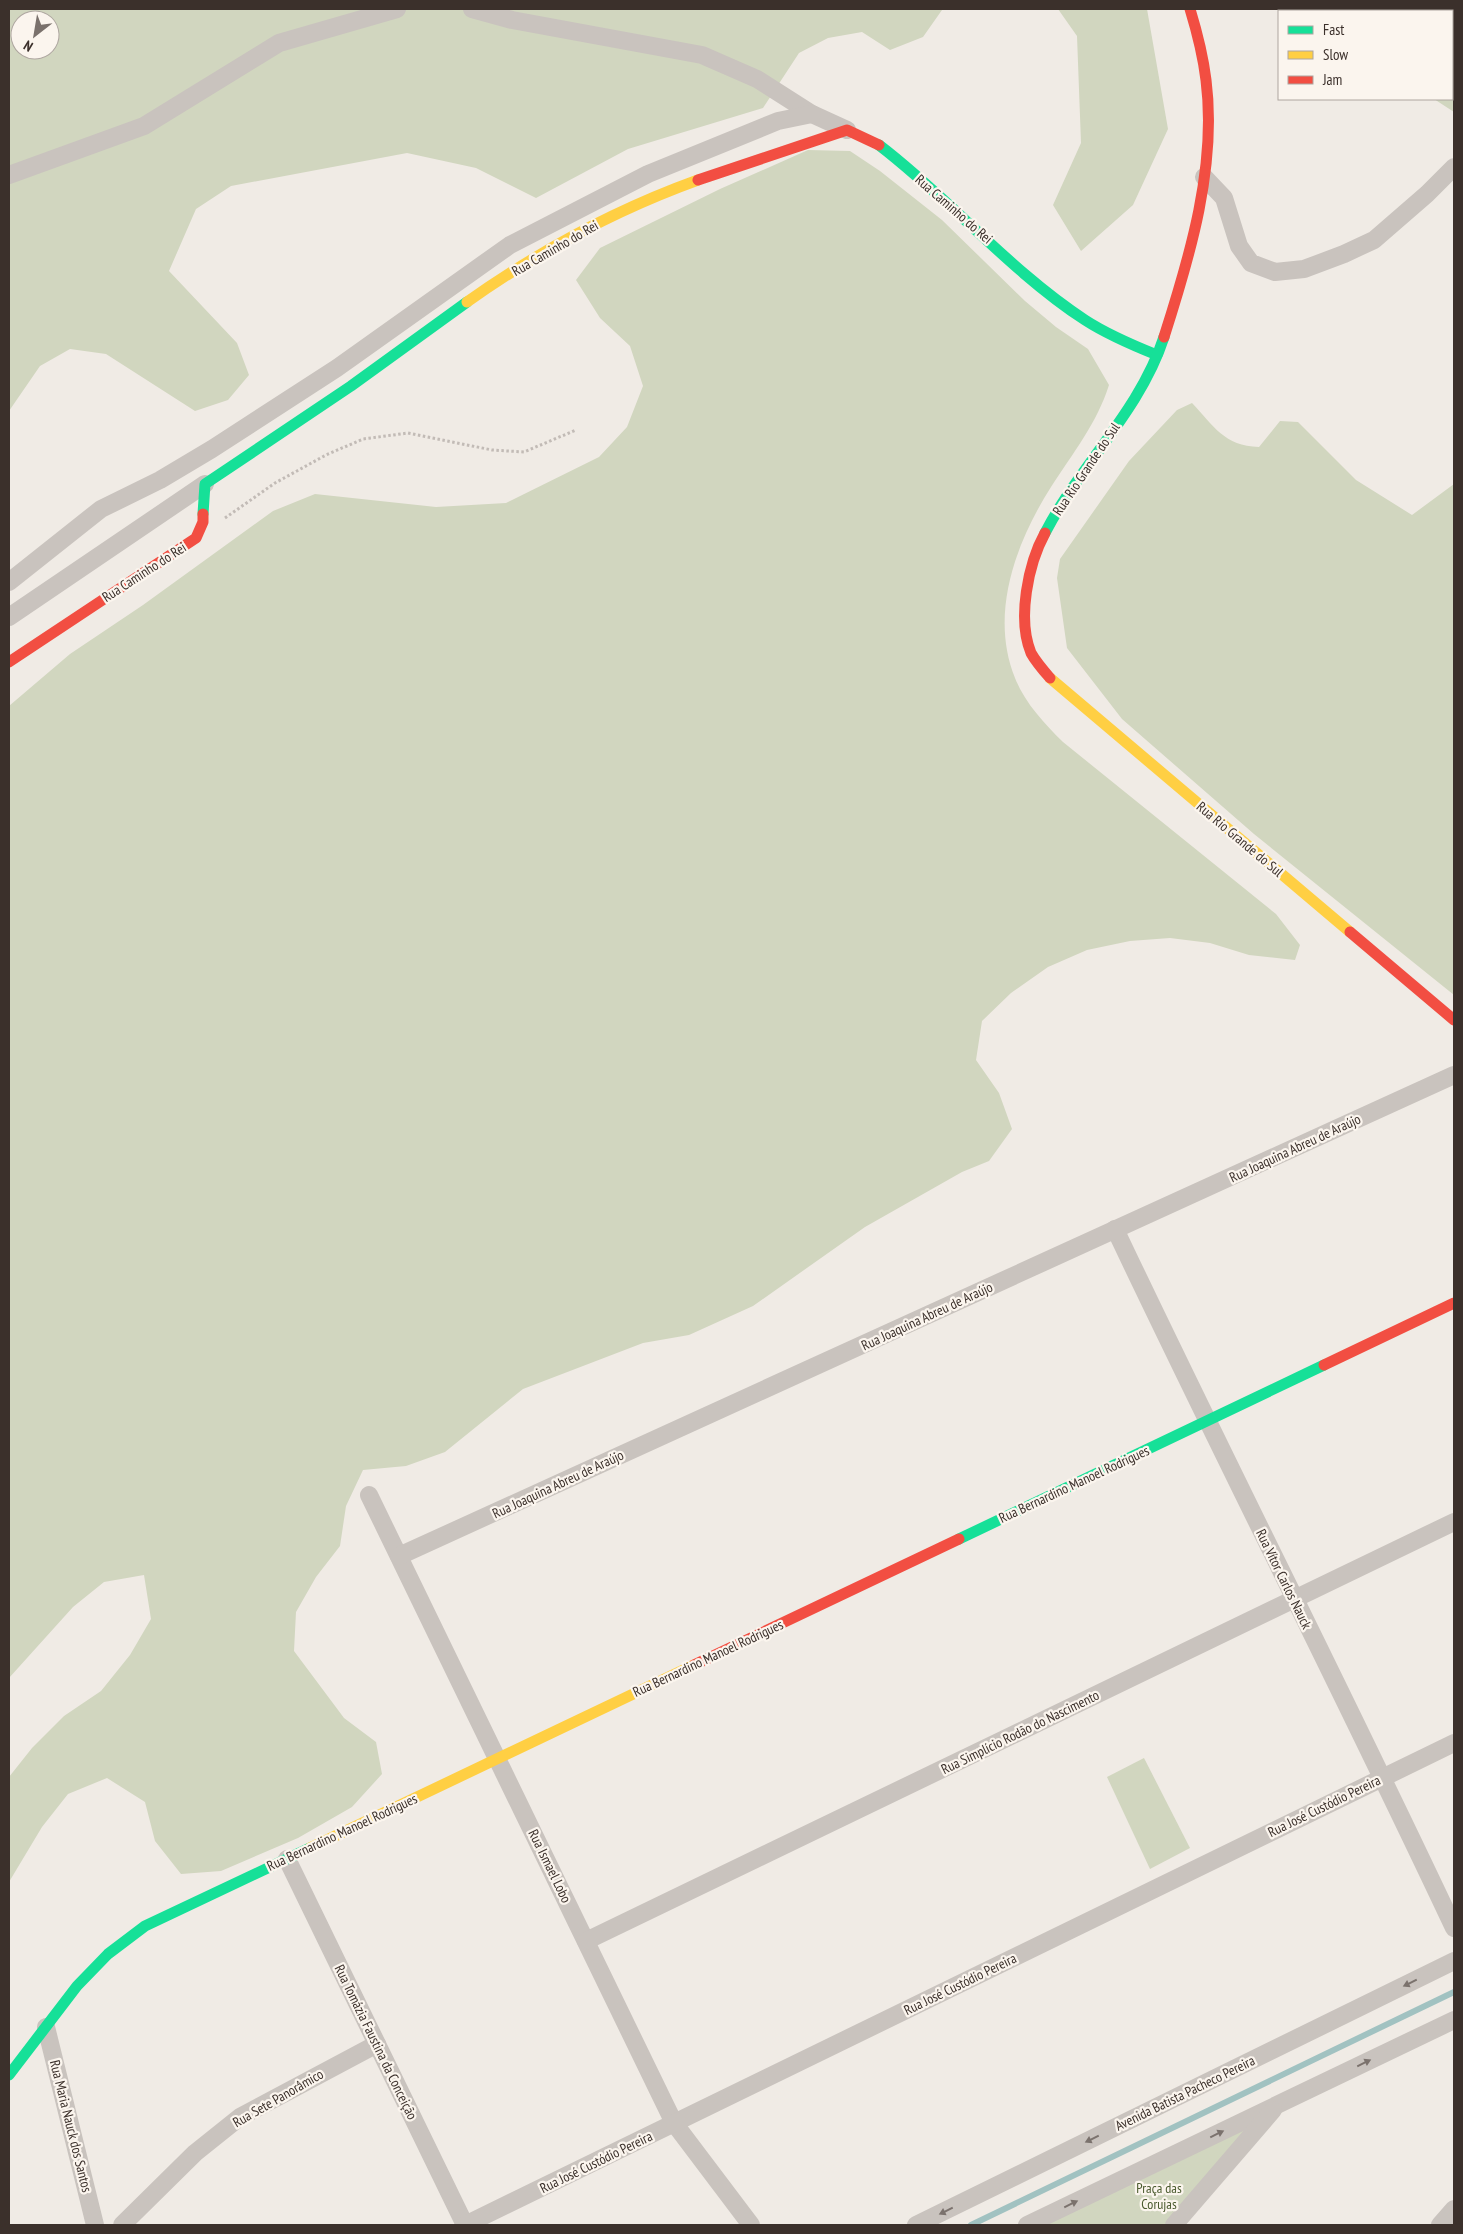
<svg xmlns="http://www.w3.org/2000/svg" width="1463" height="2234" font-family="'PT Sans Narrow',sans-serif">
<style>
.green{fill:#d1d6bf;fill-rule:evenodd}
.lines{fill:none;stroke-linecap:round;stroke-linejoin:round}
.stream{stroke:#a1c2c1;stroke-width:6}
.path{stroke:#c2bbb6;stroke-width:3;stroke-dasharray:2.5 2.5;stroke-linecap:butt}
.street{stroke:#c9c3be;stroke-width:18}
.fast{stroke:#16e098;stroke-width:11}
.slow{stroke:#ffcf43;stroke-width:11}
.jam{stroke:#f24e42;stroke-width:11}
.oneway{fill:#7b726d}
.labels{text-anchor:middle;stroke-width:4.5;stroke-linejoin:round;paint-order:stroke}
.street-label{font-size:14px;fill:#3b302b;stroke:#fbf5ee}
.park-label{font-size:14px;fill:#4a5a2e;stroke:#fbf5ee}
</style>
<rect width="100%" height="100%" fill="#f0ebe5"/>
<g class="green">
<path d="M9,9h933v1l-19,27 -33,13 -28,-18 -34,6 -29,15 -36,55 -135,41 -92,49 -60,-30 -69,-15 -176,33 -35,23 -27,62 68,72 12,32 -21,25 -33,11 -89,-57 -36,-5 -30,17 -31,45zM20,20h30v30h-30z"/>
<polygon points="1058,9 1147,9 1168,129 1133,205 1081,251 1053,205 1081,143 1077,36"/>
<polygon points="1329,9 1454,9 1454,112 1434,99 1452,99 1452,11 1332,11"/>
<path d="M808,150l42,1 30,20 62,49 83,81 31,26 32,22 21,36c-12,38 -36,68 -58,102 -35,55 -62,127 -36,191 10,25 29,45 48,64l213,172 24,31 -5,15 -46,-5 -39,-12 -40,-5 -40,3 -43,9 -39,17 -37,26 -29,28 -6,39 23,33 13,36 -23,32 -27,11 -97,55 -112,79 -64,29 -46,8 -120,46 -78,63 -39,14 -43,4 -17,36 -6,40 -24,31 -20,35 -2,39 50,67 32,24 6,32 -30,33 -54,31 -77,33 -40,3 -26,-33 -10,-39 -38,-24 -39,16 -26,33 -33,55v-105l23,-29 32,-32 37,-25 29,-36 21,-36 -7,-44 -40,7 -31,25 -64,71v-972l61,-52 73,-49 130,-94 42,-17 121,13 70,-4 93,-46 28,-30 16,-41 -13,-40 -30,-28 -24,-38 24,-32 120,-59z"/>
<path d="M1192,403c22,23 32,43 67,44l21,-26 18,1 58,58 56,35 42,-31v511l-200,-161 -132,-115 -55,-71 -10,-70 3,-19 69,-98 48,-51z"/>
<polygon points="1144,1758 1190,1848 1150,1869 1107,1777"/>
<polygon points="1276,2106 1172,2225 1032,2225"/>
</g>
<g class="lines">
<polyline class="stream" points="971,2225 1454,1992"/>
<polyline class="path" points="225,518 275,483 326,455 363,439 408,433 492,450 524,452 576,430"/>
<g class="street">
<polyline points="472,9 512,20 702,55 757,79 812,114 847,130"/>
<polyline points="9,175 144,126 279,43 397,9"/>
<polyline points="1204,177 1224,198 1239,246 1251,263 1275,272 1304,269 1344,254 1374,240 1427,194 1454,167"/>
<polyline points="9,582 101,509 160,480 212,449 337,368 510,245 648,174 778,121 812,114"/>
<polyline points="9,617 205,484"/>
<path d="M1115,1229c111,234 229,465 339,699"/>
<polyline points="369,1495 674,2123 751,2225"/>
<polyline points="399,1556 1454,1075"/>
<polyline points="287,1859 465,2225"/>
<polyline points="586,1941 1454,1522"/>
<polyline points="46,2027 95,2225"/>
<polyline points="122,2225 195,2153 240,2117 377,2044"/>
<polyline points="465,2225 1454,1743"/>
<polyline points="916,2225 1454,1961"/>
<polyline points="1027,2225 1454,2020"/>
<polyline points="1174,2225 1273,2110"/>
<polyline points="1440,2225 1454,2209"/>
</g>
<g class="fast">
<path d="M879,145c71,54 131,126 206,175 23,15 47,25 72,35"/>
<polyline points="203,514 205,484 351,386 467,302"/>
<path d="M1045,533c35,-68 95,-122 119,-196"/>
<polyline points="959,1539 1324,1365"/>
<polyline points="9,2075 77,1986 108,1954 145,1926 310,1848"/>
</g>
<g class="slow">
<path d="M467,302c72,-51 148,-92 231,-122"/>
<polyline points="1050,678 1350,932"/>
<polyline points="310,1848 694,1665"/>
</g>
<g class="jam">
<polyline points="698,180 847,130 879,145"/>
<path d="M1164,337c26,-81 53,-171 42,-257 -3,-25 -9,-48 -16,-71"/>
<path d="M1045,533c-17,31 -28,86 -14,120 5,9 12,17 19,25"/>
<polyline points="9,662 196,538 203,522 203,514"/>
<polyline points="1350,932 1454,1020"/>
<polyline points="1324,1365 1454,1303"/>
<polyline points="694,1665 959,1539"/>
</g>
</g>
<defs><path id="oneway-solid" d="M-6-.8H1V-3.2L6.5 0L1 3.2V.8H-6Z" transform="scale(1.25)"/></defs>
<g class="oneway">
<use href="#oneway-solid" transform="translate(1410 1983) rotate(154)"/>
<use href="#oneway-solid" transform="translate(1364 2063) rotate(-26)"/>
<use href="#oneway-solid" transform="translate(1217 2134) rotate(-26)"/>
<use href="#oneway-solid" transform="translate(1092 2139) rotate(154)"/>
<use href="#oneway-solid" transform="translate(1071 2204) rotate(-26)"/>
<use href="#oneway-solid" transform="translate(946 2211) rotate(154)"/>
</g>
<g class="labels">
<g class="street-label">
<text transform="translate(954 209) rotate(41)" y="5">Rua Caminho do Rei</text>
<text transform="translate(555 248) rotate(-30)" y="5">Rua Caminho do Rei</text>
<text transform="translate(1086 469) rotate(-56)" y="5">Rua Rio Grande do Sul</text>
<text transform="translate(144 572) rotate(-33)" y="5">Rua Caminho do Rei</text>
<text transform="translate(1240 839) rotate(40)" y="5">Rua Rio Grande do Sul</text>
<text transform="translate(1295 1148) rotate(-25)" y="5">Rua Joaquina Abreu de Araújo</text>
<text transform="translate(927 1316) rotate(-25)" y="5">Rua Joaquina Abreu de Araújo</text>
<text transform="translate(558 1484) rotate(-25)" y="5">Rua Joaquina Abreu de Araújo</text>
<text transform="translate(1074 1484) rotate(-25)" y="5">Rua Bernardino Manoel Rodrigues</text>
<text transform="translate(1284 1579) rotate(64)" y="5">Rua Vítor Carlos Nauck</text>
<text transform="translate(708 1658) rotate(-25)" y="5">Rua Bernardino Manoel Rodrigues</text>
<text transform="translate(1020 1732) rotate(-26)" y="5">Rua Simplício Rodão do Nascimento</text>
<text transform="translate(1324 1806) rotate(-26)" y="5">Rua José Custódio Pereira</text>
<text transform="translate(342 1832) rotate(-25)" y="5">Rua Bernardino Manoel Rodrigues</text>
<text transform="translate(550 1866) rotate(64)" y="5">Rua Ismael Lobo</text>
<text transform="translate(960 1984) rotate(-26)" y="5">Rua José Custódio Pereira</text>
<text transform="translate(376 2042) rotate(64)" y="5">Rua Tomázia Faustina da Conceição</text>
<text transform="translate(1185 2093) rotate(-26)" y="5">Avenida Batista Pacheco Pereira</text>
<text transform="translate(278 2098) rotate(-30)" y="5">Rua Sete Panorâmico</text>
<text transform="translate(71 2126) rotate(76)" y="5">Rua Maria Nauck dos Santos</text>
<text transform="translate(596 2162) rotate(-26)" y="5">Rua José Custódio Pereira</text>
</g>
<g class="park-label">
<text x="1159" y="2193">Praça das<tspan x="1159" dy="16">Corujas</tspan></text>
</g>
</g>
<rect width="1463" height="2234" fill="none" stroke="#3b302b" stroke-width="20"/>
<rect x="1278" y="10" width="175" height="90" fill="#fbf5ee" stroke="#aea6a0"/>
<rect x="1288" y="26" width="25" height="8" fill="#16e098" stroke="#aea6a0"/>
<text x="1323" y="35" font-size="15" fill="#3b302b">Fast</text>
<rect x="1288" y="51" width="25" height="8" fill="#ffcf43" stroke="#aea6a0"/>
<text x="1323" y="60" font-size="15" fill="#3b302b">Slow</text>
<rect x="1288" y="76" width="25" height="8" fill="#f24e42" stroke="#aea6a0"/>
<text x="1323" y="85" font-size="15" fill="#3b302b">Jam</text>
<g transform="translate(35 35) rotate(211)"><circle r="24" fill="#fbf5ee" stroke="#aea6a0"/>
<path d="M0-4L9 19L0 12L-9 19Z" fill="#7a716c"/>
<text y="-8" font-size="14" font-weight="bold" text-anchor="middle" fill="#3b302b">N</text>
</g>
</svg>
